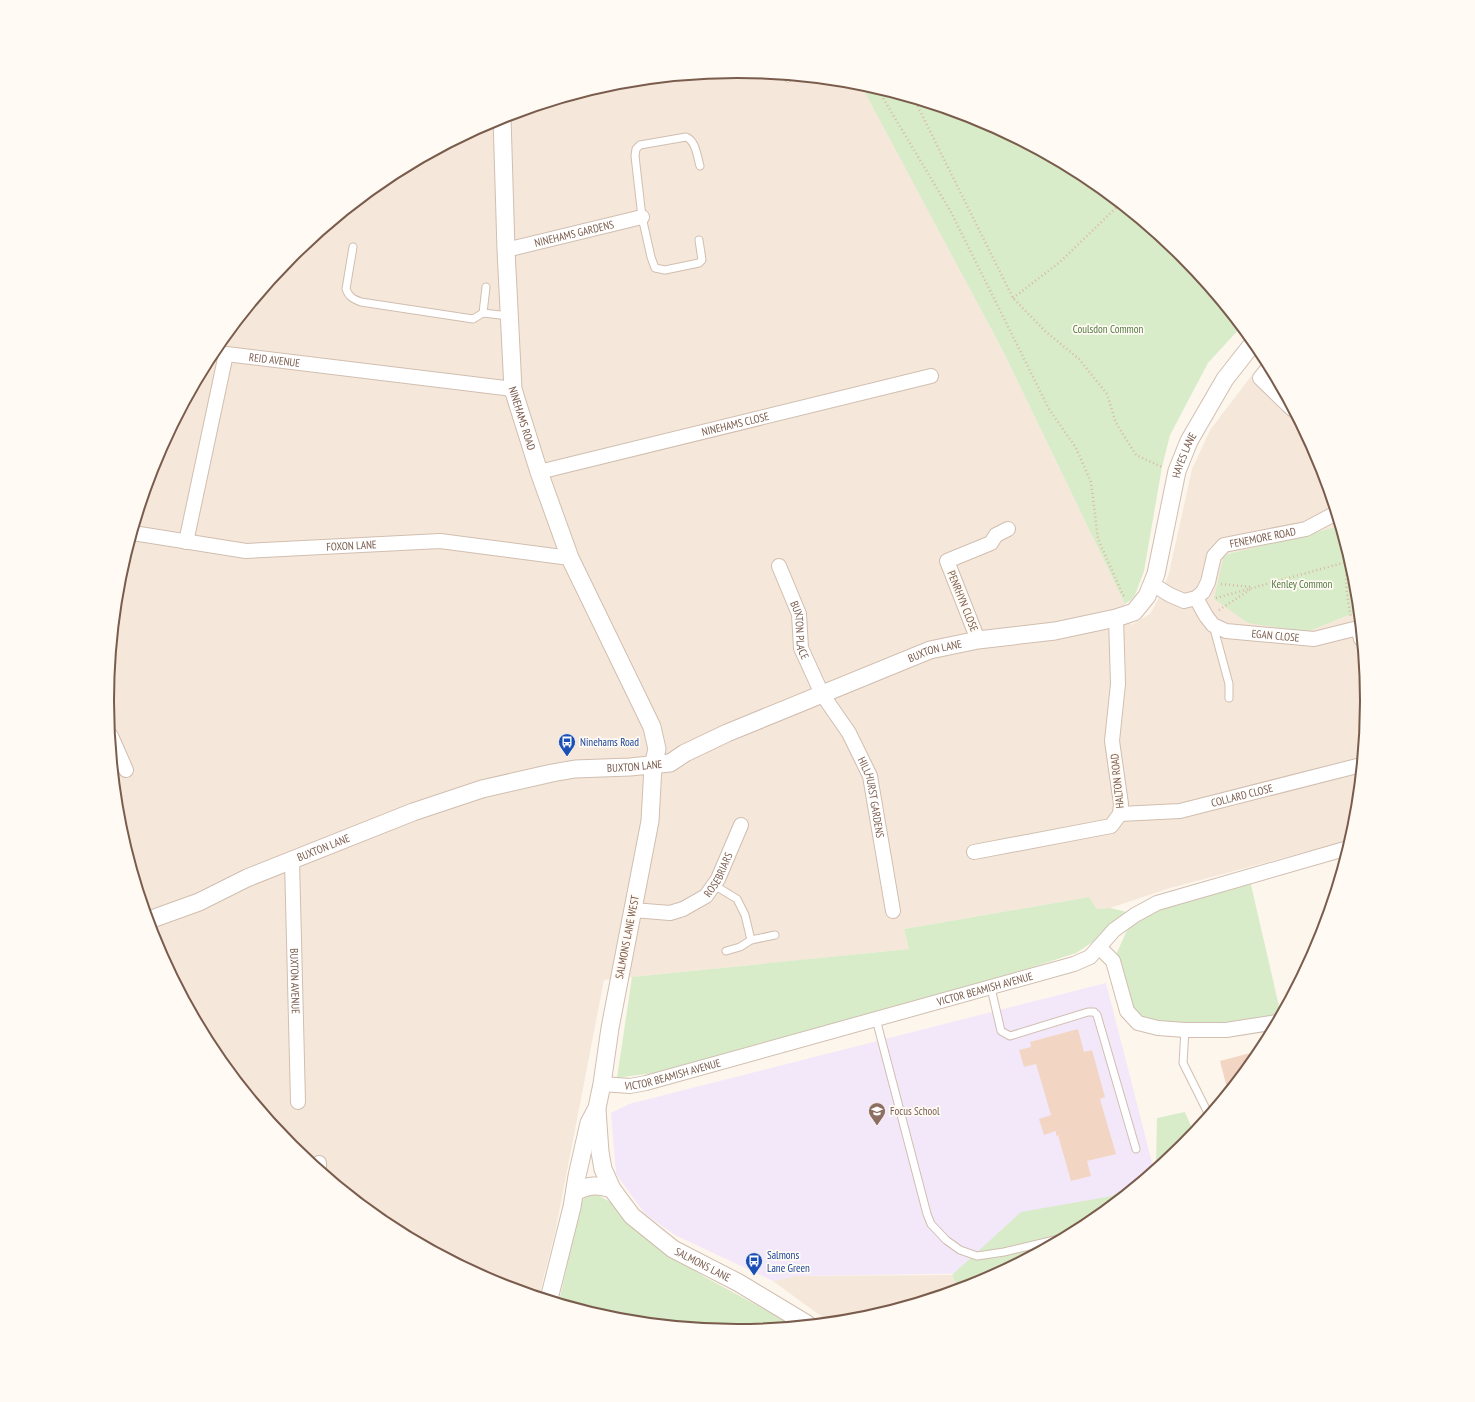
<svg xmlns="http://www.w3.org/2000/svg" width="1475" height="1402" font-family="'PT Sans Narrow',sans-serif">
<style>
.residential{fill:#f5e8da}
.education{fill:#f3e8fa}
.green{fill:#d8ecc9}
.building{fill:#f3d5c3}
.lines{fill:none;stroke-linecap:round;stroke-linejoin:round}
.service-casing{stroke:#d1beb0;stroke-width:9}
.minor-casing{stroke:#d1beb0;stroke-width:16}
.tertiary-casing{stroke:#d1beb0;stroke-width:19}
.path{stroke:#d9b8a5;stroke-width:2.5;stroke-dasharray:1 3;stroke-linecap:butt}
.service{stroke:#fff;stroke-width:7}
.minor{stroke:#fff;stroke-width:14}
.tertiary{stroke:#fff;stroke-width:17}
.labels{text-anchor:middle;stroke-width:3.5;stroke-linejoin:round;paint-order:stroke}
.street-label{font-size:11px;fill:#7a5c4d;stroke:#fffaf3}
.park-label{font-size:11px;fill:#537a41;stroke:#fffaf3}
.transit-label{font-size:11px;fill:#164399;stroke:#fffaf3;text-anchor:start}
.education-label{font-size:11px;fill:#785e54;stroke:#fffaf3;text-anchor:start}
.rim{fill:none;stroke:#7a5c4d;stroke-width:2}
</style>
<rect width="100%" height="100%" fill="#fdf6ec"/>
<g class="residential">
<polygon points="738,71 861,83 1003,351 1125,604 1131,625 1150,614 1160,596 1169,573 1192,469 1210,430 1265,358 1320,460 1340,526 1224,555 1307,632 1359,611 1367,701 1355,824 1351,840 1170,888 1110,908 1097,909 1089,897 904,929 909,949 604,980 555,1233 539,1296 496,1283 387,1225 292,1146 214,1051 155,942 120,824 108,701 120,578 156,460 214,351 292,255 388,177 497,119 615,83"/>
<polygon points="952,1275 958,1289 860,1319 829,1322 773,1281 795,1276"/>
</g>
<polygon class="education" points="1106,983 1154,1170 997,1273 795,1276 773,1281 675,1235 645,1214 616,1174 611,1113 629,1104"/>
<g class="green">
<polygon points="860,83 979,119 1088,177 1183,256 1241,327 1208,363 1170,435 1162,467 1144,571 1135,595 1131,600 1125,604 1003,351"/>
<polygon points="1340,526 1355,578 1359,611 1307,632 1248,623 1214,599 1224,555"/>
<polygon points="1249,876 1281,1015 1277,1022 1226,1030 1138,1023 1113,961 1134,915 1076,953 1005,976 653,1073 617,1078 632,977 909,949 904,929 1089,897 1097,909 1110,908 1135,914"/>
<polygon points="1185,1112 1194,1133 1183,1147 1087,1225 978,1283 958,1289 952,1275 1021,1212 1112,1196 1156,1167 1157,1118"/>
<polygon points="588,1194 598,1195 612,1203 639,1233 703,1276 775,1315 791,1326 737,1331 614,1319 559,1302 581,1202"/>
</g>
<g class="building">
<polygon points="1078,1029 1084,1052 1092,1050 1105,1097 1100,1099 1116,1154 1087,1161 1091,1176 1071,1181 1058,1135 1056,1136 1056,1131 1044,1135 1039,1119 1051,1115 1036,1064 1024,1067 1019,1050 1031,1047 1030,1042"/>
<polygon points="1262,1050 1261,1051 1228,1092 1220,1061"/>
</g>
<g class="lines">
<g class="service-casing">
<g id="service">
<polyline points="787,76 788,78"/>
<path d="M699,240l3,20 -3,3 -34,7 -10,-2 -4,-11 -9,-40 -7,-61 1,-7 4,-4 46,-8c10,4 11,19 14,29"/>
<path d="M353,247l-7,42c3,8 7,10 15,13l112,17 10,-6 26,3"/>
<polyline points="483,313 486,287"/>
<polyline points="1213,625 1229,684 1229,698"/>
<polyline points="714,885 737,899 745,915 751,940"/>
<polyline points="726,951 740,947 751,940 775,935"/>
<polyline points="991,988 1001,1031 1010,1036 1088,1012 1094,1012 1097,1015 1136,1149"/>
<polyline points="876,1019 927,1214 931,1224 946,1240 960,1250 977,1256 1004,1252 1063,1238"/>
<polyline points="1185,1030 1183,1063 1209,1115"/>
</g>
</g>
<g class="minor-casing">
<g id="minor">
<path id="s1" d="M506,250l136,-33"/>
<polyline points="1270,366 1260,378 1292,409"/>
<path id="s2" d="M539,472l392,-96"/>
<path id="s3" d="M133,533l113,18 194,-10 130,17"/>
<path id="s4" d="M186,542l40,-188 287,35"/>
<path id="s5" d="M779,566l20,48 2,34 21,46 27,39 21,43 23,135"/>
<path id="s6" d="M1152,584l18,11 14,6 12,-3 7,-6 5,-10 6,-26 10,-11 82,-16 30,-16"/>
<path id="s7" d="M1196,598l10,18 7,9 13,6 88,8 44,-11 3,11"/>
<polyline points="978,640 947,561 991,543 996,535 1008,529"/>
<polyline points="111,736 126,770"/>
<path id="s8" d="M1120,814l60,-3 181,-46"/>
<polyline points="974,852 1111,826 1120,814 1121,804 1112,741 1118,684 1116,618"/>
<path id="s9" d="M292,860l6,242"/>
<path id="s10" d="M633,910l37,3 13,-4 23,-13 12,-17 23,-54"/>
<polyline points="1099,947 1113,961 1127,1011 1138,1023 1158,1028 1185,1030 1226,1030 1277,1022"/>
<path id="s11" d="M602,1084l28,2 16,-3 428,-119 16,-7 24,-27 21,-15 22,-12 191,-55"/>
<polyline points="319,1169 319,1163"/>
</g>
</g>
<g class="tertiary-casing">
<g id="tertiary">
<path id="s12" d="M502,117l4,133 7,139 26,83 31,86 68,140 14,29 5,22 -4,17 -3,55 -40,207 -8,56 -5,24 -8,15 -12,53 -5,31 -23,92"/>
<path id="s13" d="M149,920l50,-18 48,-24 166,-66 69,-23 70,-16 23,-4 55,-2 40,-4 15,-10 42,-20 203,-83 48,-10 77,-9 61,-13 18,-6 13,-16 9,-22 21,-103 12,-30 36,-62 29,-37"/>
<path id="s14" d="M597,1110l3,42 3,17 9,20 20,27 41,33 66,34 68,41"/>
<path d="M575,1192c13,-7 23,-8 37,-3"/>
</g>
</g>
<g class="path">
<polyline points="877,88 951,212 1049,409 1076,448 1091,482 1098,539 1123,595 1126,597"/>
<polyline points="914,99 1013,298 1045,331 1079,359 1107,394 1116,423 1136,455 1162,467"/>
<polyline points="1013,298 1060,262 1120,204"/>
<path d="M1349,559c-5,18 -2,39 2,58"/>
<polyline points="1221,584 1252,587"/>
<polyline points="1216,598 1350,561"/>
<polyline points="1219,610 1251,589"/>
</g>
<use href="#service" class="service"/>
<use href="#minor" class="minor"/>
<use href="#tertiary" class="tertiary"/>
</g>
<defs>
<g id="bus-pin" transform="scale(0.9)"><path d="M0 17L-7.5 6A9.5 9.5 0 1 1 7.5 6Z" fill="#1a4fb4" stroke="#fffaf3"/><path d="M-5-6H5V4H4V6H2V4H-2V6H-4V4H-5ZM-3.5-4V0h7V-4ZM-3.5 1.2v1.5H-2V1.2ZM2 1.2v1.5H3.5V1.2Z" fill="#fff"/></g>
<g id="school-pin" transform="scale(0.9)"><path d="M0 17L-7.5 6A9.5 9.5 0 1 1 7.5 6Z" fill="#8d6e63" stroke="#fffaf3"/><path d="M0-5L7-2L0 1L-7-2ZM-4 1L0 2.5L4 1V4Q0 6-4 4Z" fill="#fff"/></g>
</defs>
<g fill-rule="evenodd">
<use href="#bus-pin" x="567" y="742"/>
<use href="#school-pin" x="877" y="1111"/>
<use href="#bus-pin" x="754" y="1261"/>
</g>
<g class="labels">
<g class="street-label">
<text dy="4" stroke="none"><textPath href="#s1" startOffset="70">NINEHAMS GARDENS</textPath></text>
<text dy="4" stroke="none"><textPath href="#s4" startOffset="241">REID AVENUE</textPath></text>
<text dy="4" stroke="none"><textPath href="#s12" startOffset="303">NINEHAMS ROAD</textPath></text>
<text dy="4" stroke="none"><textPath href="#s2" startOffset="202">NINEHAMS CLOSE</textPath></text>
<text dy="4" stroke="none"><textPath href="#s13" startOffset="1207">HAYES LANE</textPath></text>
<text dy="4" stroke="none"><textPath href="#s6" startOffset="150">FENEMORE ROAD</textPath></text>
<text dy="4" stroke="none"><textPath href="#s3" startOffset="220">FOXON LANE</textPath></text>
<text transform="translate(963 601) rotate(68)" y="4">PENRHYN CLOSE</text>
<text dy="4" stroke="none"><textPath href="#s5" startOffset="68">BUXTON PLACE</textPath></text>
<text dy="4" stroke="none"><textPath href="#s7" startOffset="96">EGAN CLOSE</textPath></text>
<text dy="4" stroke="none"><textPath href="#s13" startOffset="837">BUXTON LANE</textPath></text>
<text dy="4" stroke="none"><textPath href="#s13" startOffset="513">BUXTON LANE</textPath></text>
<text transform="translate(1117 781) rotate(-96)" y="4">HALTON ROAD</text>
<text dy="4" stroke="none"><textPath href="#s8" startOffset="124">COLLARD CLOSE</textPath></text>
<text dy="4" stroke="none"><textPath href="#s5" startOffset="253">HILLHURST GARDENS</textPath></text>
<text dy="4" stroke="none"><textPath href="#s13" startOffset="189">BUXTON LANE</textPath></text>
<text dy="4" stroke="none"><textPath href="#s10" startOffset="102">ROSEBRIARS</textPath></text>
<text transform="translate(627 937) rotate(-79)" y="4">SALMONS LANE WEST</text>
<text dy="4" stroke="none"><textPath href="#s9" startOffset="121">BUXTON AVENUE</textPath></text>
<text dy="4" stroke="none"><textPath href="#s11" startOffset="396">VICTOR BEAMISH AVENUE</textPath></text>
<text dy="4" stroke="none"><textPath href="#s11" startOffset="72">VICTOR BEAMISH AVENUE</textPath></text>
<text dy="4" stroke="none"><textPath href="#s14" startOffset="201">SALMONS LANE</textPath></text>
</g>
<g class="park-label">
<text x="1108" y="333">Coulsdon Common</text>
<text x="1302" y="588">Kenley Common</text>
</g>
<g class="transit-label">
<text x="580" y="746">Ninehams Road</text>
<text x="767" y="1259">Salmons<tspan x="767" dy="13">Lane Green</tspan></text>
</g>
<g class="education-label">
<text x="890" y="1115">Focus School</text>
</g>
</g>
<path d="M0 0H1475V1402H0ZM114 701a623 623 0 1 1 1246 0a623 623 0 1 1-1246 0Z" fill="#fffaf3" fill-rule="evenodd"/>
<path class="rim" d="M114 701a623 623 0 1 1 1246 0a623 623 0 1 1-1246 0Z"/>
</svg>
